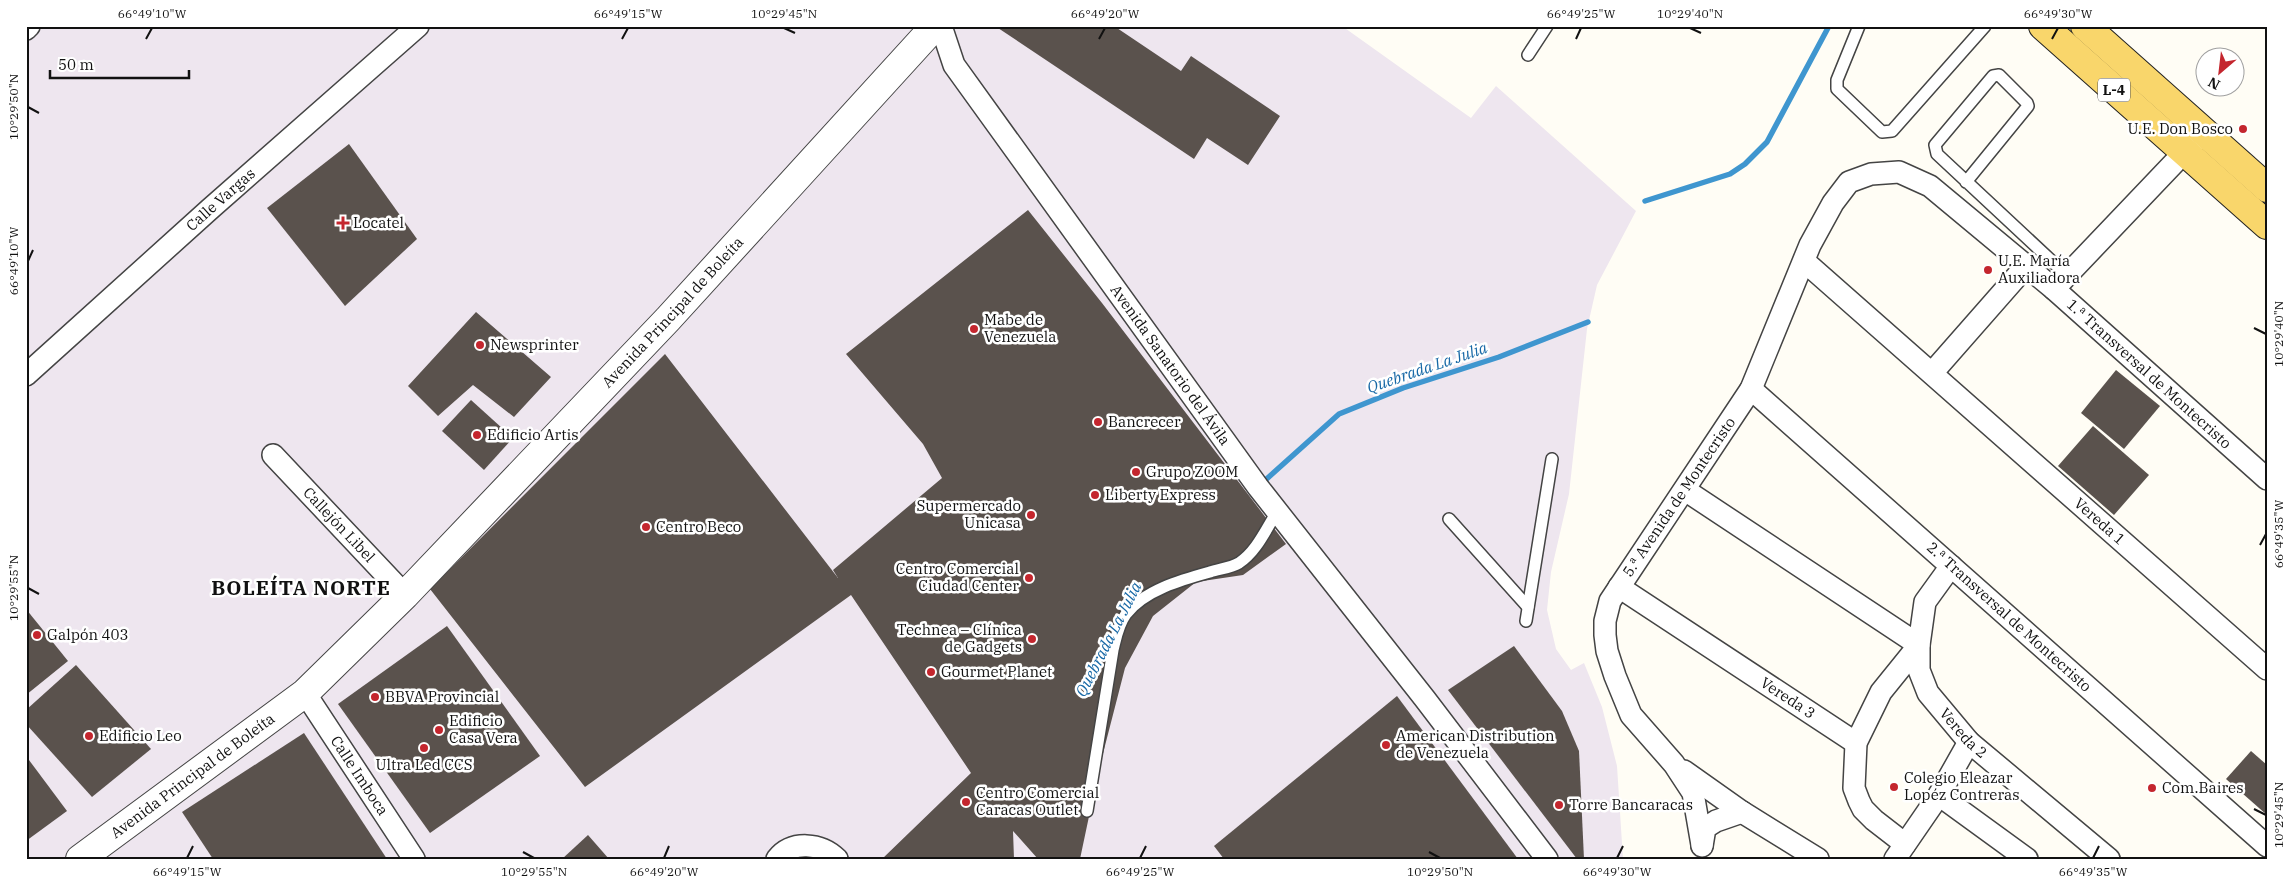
<svg xmlns="http://www.w3.org/2000/svg" width="2293" height="885" font-family="'IBM Plex Serif',serif">
<style>
.industrial{fill:#eee6ef}
.lines{fill:none;stroke-linecap:round;stroke-linejoin:round}
.stream{stroke:#3f96cf;stroke-width:5.5}
.building{fill:#5a524d}
.service-casing{stroke:#444;stroke-width:14}
.minor-casing{stroke:#444;stroke-width:24}
.tertiary-casing{stroke:#444;stroke-width:30}
.primary-casing{stroke:#222;stroke-width:30}
.service{stroke:#fff;stroke-width:11}
.minor{stroke:#fff;stroke-width:21}
.tertiary{stroke:#fff;stroke-width:28}
.primary{stroke:#f9d66b;stroke-width:28}
.ticks{fill:none;stroke:#111;stroke-width:2}
.poi-dot{fill:#c4262e;stroke:#fff;stroke-width:2}
.labels{text-anchor:middle;stroke-width:5;stroke-linejoin:round;paint-order:stroke}
.shield{fill:#fff;stroke:#585858;stroke-width:1}
.shield-label{font-size:14px;font-weight:bold;fill:#111}
.poi-label{font-size:15px;fill:#111;stroke:#fff;text-anchor:start}
.street-label{font-size:15px;fill:#111;stroke:#fff}
.water-label{font-size:16px;font-style:italic;fill:#1768a6;stroke:#fff}
.district-label{font-size:20px;font-weight:bold;letter-spacing:1px;fill:#111;stroke:#fff}
.neatline{fill:none;stroke:#111;stroke-width:2}
.ticks-label{font-size:12px;text-anchor:middle;fill:#111}
</style>
<rect width="100%" height="100%" fill="#fffdf5"/>
<polygon class="industrial" points="26,26 1342,26 1471,118 1496,86 1636,211 1597,285 1587,329 1569,494 1551,572 1547,610 1556,649 1571,670 1584,663 1602,707 1617,766 1623,859 26,859"/>
<g class="lines">
<g class="stream">
<polyline points="1645,201 1730,174 1745,164 1767,142 1829,26"/>
<polyline points="1261,484 1339,414 1403,388 1499,357 1588,322"/>
</g>
</g>
<g class="building">
<polygon points="995,26 1114,26 1181,71 1191,56 1280,116 1248,165 1207,138 1194,159"/>
<polygon points="349,144 417,239 345,306 267,208"/>
<polygon points="1028,210 1102,303 1286,544 1243,575 1196,582 1153,616 1125,668 1099,769 1080,859 1038,859 1013,831 1014,859 882,859 971,773 851,595 585,787 430,589 665,354 838,578 833,570 942,478 923,444 846,354"/>
<polygon points="476,312 551,377 514,417 473,385 438,416 408,386"/>
<polygon points="2116,370 2160,406 2124,449 2081,413"/>
<polygon points="471,400 513,438 484,470 442,431"/>
<polygon points="2093,426 2149,475 2114,515 2058,466"/>
<polygon points="26,609 68,661 26,695"/>
<polygon points="447,626 540,756 430,833 338,704"/>
<polygon points="1514,646 1562,711 1579,751 1584,859 1577,859 1448,690"/>
<polygon points="76,665 151,749 92,797 26,724 26,710"/>
<polygon points="1397,696 1518,859 1224,859 1214,846"/>
<polygon points="304,733 387,859 213,859 182,812"/>
<polygon points="2251,751 2267,765 2267,815 2226,779"/>
<polygon points="26,756 67,811 26,841"/>
<polygon points="588,835 609,859 562,859"/>
</g>
<g class="lines">
<g class="service-casing">
<g id="service">
<polyline points="1859,26 1837,80 1837,89 1882,132 1892,131 1985,26"/>
<polyline points="1528,55 1547,26"/>
<polyline points="1966,182 2028,106 2027,103 1999,75 1993,76 1935,145 1937,154 2057,266 2068,275"/>
<polyline points="1449,519 1528,607"/>
<polyline points="1526,621 1552,459"/>
<path d="M1087,811l26,-161c3,-12 5,-25 13,-36 19,-24 55,-34 84,-42 8,-3 21,-4 29,-9 18,-12 27,-34 38,-51"/>
</g>
</g>
<g class="minor-casing">
<g id="minor">
<path id="s1" d="M941,26l13,39 304,422 167,212 122,160"/>
<polyline points="26,29 29,26"/>
<path id="s2" d="M1804,261l463,408"/>
<polyline points="2054,289 2195,141"/>
<polyline points="1932,373 2026,266"/>
<path id="s3" d="M26,375l184,-166 208,-183"/>
<polyline points="1751,389 2267,846"/>
<path id="s4" d="M273,455l132,140"/>
<path id="s5" d="M1685,490l234,155v25l9,23 41,49 140,117"/>
<path id="s6" d="M1619,587l237,156"/>
<path id="s7" d="M305,693l109,166"/>
<polyline points="1684,771 1742,812 1818,859"/>
<polyline points="1939,795 2027,859"/>
<polyline points="1905,844 1874,820 1863,809 1859,801 1854,788 1856,743 1881,692 1919,645 1925,602 1951,566"/>
<polyline points="1702,845 1693,793 1674,764 1631,715 1615,676 1607,651 1605,635 1605,621 1610,601 1751,389 1810,245 1833,203 1849,182 1871,174 1899,172 1930,186 2054,289 2267,479"/>
<polyline points="1702,846 1705,828 1716,821 1742,812"/>
<path d="M777,859c15,-19 44,-16 60,0"/>
<polyline points="1895,859 1939,795 1969,742"/>
</g>
</g>
<g class="tertiary-casing">
<g id="tertiary">
<path id="s8" d="M80,859l225,-166 100,-98 263,-276 267,-293"/>
</g>
</g>
<g class="primary-casing">
<g id="primary">
<polyline points="2043,26 2267,225"/>
<polyline points="2085,26 2267,188"/>
</g>
</g>
<use href="#service" class="service"/>
<use href="#minor" class="minor"/>
<use href="#tertiary" class="tertiary"/>
<use href="#primary" class="primary"/>
</g>
<path class="ticks" d="M784,28l11,5M1690,28l11,5M146,39l6,-11M622,39l6,-11M1099,39l6,-11M1576,39l5,-11M2052,39l6,-11M28,107l11,6M28,261l5,-11M2254,328l12,6M2260,545l6,-11M28,588l11,6M2254,809l12,6M523,852l11,6M1429,852l11,6M187,858l6,-12M664,858l5,-12M1140,858l6,-12M1617,858l6,-12M2093,858l6,-12"/>
<g class="poi-dot">
<circle cx="2243" cy="129" r="5"/>
<path d="M340.5 215.5h5v5h5v5h-5v5h-5v-5h-5v-5h5z"/>
<circle cx="1988" cy="270" r="5"/>
<circle cx="974" cy="329" r="5"/>
<circle cx="480" cy="345" r="5"/>
<circle cx="1098" cy="422" r="5"/>
<circle cx="477" cy="435" r="5"/>
<circle cx="1136" cy="472" r="5"/>
<circle cx="1095" cy="495" r="5"/>
<circle cx="1031" cy="515" r="5"/>
<circle cx="646" cy="527" r="5"/>
<circle cx="1029" cy="578" r="5"/>
<circle cx="37" cy="635" r="5"/>
<circle cx="1032" cy="639" r="5"/>
<circle cx="931" cy="672" r="5"/>
<circle cx="375" cy="697" r="5"/>
<circle cx="439" cy="730" r="5"/>
<circle cx="89" cy="736" r="5"/>
<circle cx="1386" cy="745" r="5"/>
<circle cx="424" cy="748" r="5"/>
<circle cx="1894" cy="787" r="5"/>
<circle cx="2152" cy="788" r="5"/>
<circle cx="966" cy="802" r="5"/>
<circle cx="1559" cy="805" r="5"/>
</g>
<g class="labels">
<rect class="shield" x="2098" y="78.5" width="32" height="23" rx="4"/>
<g class="shield-label">
<text x="2114" y="95">L-4</text>
</g>
<g class="poi-label">
<text x="2233" y="134" text-anchor="end">U.E. Don Bosco</text>
<text x="353" y="228">Locatel</text>
<text x="1998" y="266">U.E. María<tspan x="1998" dy="17">Auxiliadora</tspan></text>
<text x="984" y="325">Mabe de<tspan x="984" dy="17">Venezuela</tspan></text>
<text x="490" y="350">Newsprinter</text>
<text x="1108" y="427">Bancrecer</text>
<text x="487" y="440">Edificio Artis</text>
<text x="1146" y="477">Grupo ZOOM</text>
<text x="1105" y="500">Liberty Express</text>
<text x="1021" y="511" text-anchor="end">Supermercado<tspan x="1021" dy="17">Unicasa</tspan></text>
<text x="656" y="532">Centro Beco</text>
<text x="1019" y="574" text-anchor="end">Centro Comercial<tspan x="1019" dy="17">Ciudad Center</tspan></text>
<text x="1022" y="635" text-anchor="end">Technea – Clínica<tspan x="1022" dy="17">de Gadgets</tspan></text>
<text x="47" y="640">Galpón 403</text>
<text x="941" y="677">Gourmet Planet</text>
<text x="385" y="702">BBVA Provincial</text>
<text x="449" y="726">Edificio<tspan x="449" dy="17">Casa Vera</tspan></text>
<text x="99" y="741">Edificio Leo</text>
<text x="1396" y="741">American Distribution<tspan x="1396" dy="17">de Venezuela</tspan></text>
<text x="424" y="770" text-anchor="middle">Ultra Led CCS</text>
<text x="1904" y="783">Colegio Eleazar<tspan x="1904" dy="17">Lopéz Contreras</tspan></text>
<text x="2162" y="793">Com.Baires</text>
<text x="976" y="798">Centro Comercial<tspan x="976" dy="17">Caracas Outlet</tspan></text>
<text x="1569" y="810">Torre Bancaracas</text>
</g>
<g class="street-label">
<text dy="5" stroke="none"><textPath href="#s3" startOffset="262">Calle Vargas</textPath></text>
<text dy="5" stroke="none"><textPath href="#s8" startOffset="809">Avenida Principal de Boleíta</textPath></text>
<text dy="5" stroke="none"><textPath href="#s1" startOffset="411">Avenida Sanatorio del Ávila</textPath></text>
<text transform="translate(2149 374) rotate(42)" y="5">1.ª Transversal de Montecristo</text>
<text transform="translate(1679 497) rotate(-56)" y="5">5.ª Avenida de Montecristo</text>
<text dy="5" stroke="none"><textPath href="#s2" startOffset="394">Vereda 1</textPath></text>
<text dy="5" stroke="none"><textPath href="#s4" startOffset="96">Callejón Libel</textPath></text>
<text transform="translate(2009 617) rotate(42)" y="5">2.ª Transversal de Montecristo</text>
<text dy="5" stroke="none"><textPath href="#s6" startOffset="202">Vereda 3</textPath></text>
<text dy="5" stroke="none"><textPath href="#s5" startOffset="384">Vereda 2</textPath></text>
<text dy="5" stroke="none"><textPath href="#s8" startOffset="140">Avenida Principal de Boleíta</textPath></text>
<text dy="5" stroke="none"><textPath href="#s7" startOffset="99">Calle Imboca</textPath></text>
</g>
<g class="water-label">
<text transform="translate(1427 367) rotate(-19)" y="6">Quebrada La Julia</text>
<text transform="translate(1108 639) rotate(-63)" y="6">Quebrada La Julia</text>
</g>
<g class="district-label">
<text x="301" y="595">BOLEÍTA NORTE</text>
</g>
</g>
<rect width="2293" height="885" fill="none" stroke="#ffffff" stroke-width="55"/>
<g transform="translate(2220 72) rotate(208)"><circle r="24" fill="#ffffff" stroke="#a0a0a0"/>
<path d="M0-4L9 19L0 12L-9 19Z" fill="#c4262e"/>
<text y="-8" font-size="14" font-weight="bold" text-anchor="middle" fill="#111111">N</text>
</g>
<path d="M50 70v8h139v-8" fill="none" stroke="#111111" stroke-width="2.5"/>
<text x="58" y="70" font-size="15" fill="#111111" stroke="#ffffff" stroke-width="4" paint-order="stroke">50 m</text>
<rect x="28" y="28" width="2238" height="830" class="neatline"/>
<g class="ticks-label">
<text x="152" y="18">66°49'10"W</text>
<text x="628" y="18">66°49'15"W</text>
<text x="784" y="18">10°29'45"N</text>
<text x="1105" y="18">66°49'20"W</text>
<text x="1581" y="18">66°49'25"W</text>
<text x="1690" y="18">10°29'40"N</text>
<text x="2058" y="18">66°49'30"W</text>
<text transform="translate(14 107) rotate(-90)" y="4">10°29'50"N</text>
<text transform="translate(14 261) rotate(-90)" y="4">66°49'10"W</text>
<text transform="translate(2279 334) rotate(-90)" y="4">10°29'40"N</text>
<text transform="translate(2279 534) rotate(-90)" y="4">66°49'35"W</text>
<text transform="translate(14 588) rotate(-90)" y="4">10°29'55"N</text>
<text transform="translate(2279 815) rotate(-90)" y="4">10°29'45"N</text>
<text x="187" y="876">66°49'15"W</text>
<text x="534" y="876">10°29'55"N</text>
<text x="664" y="876">66°49'20"W</text>
<text x="1140" y="876">66°49'25"W</text>
<text x="1440" y="876">10°29'50"N</text>
<text x="1617" y="876">66°49'30"W</text>
<text x="2093" y="876">66°49'35"W</text>
</g>
</svg>
